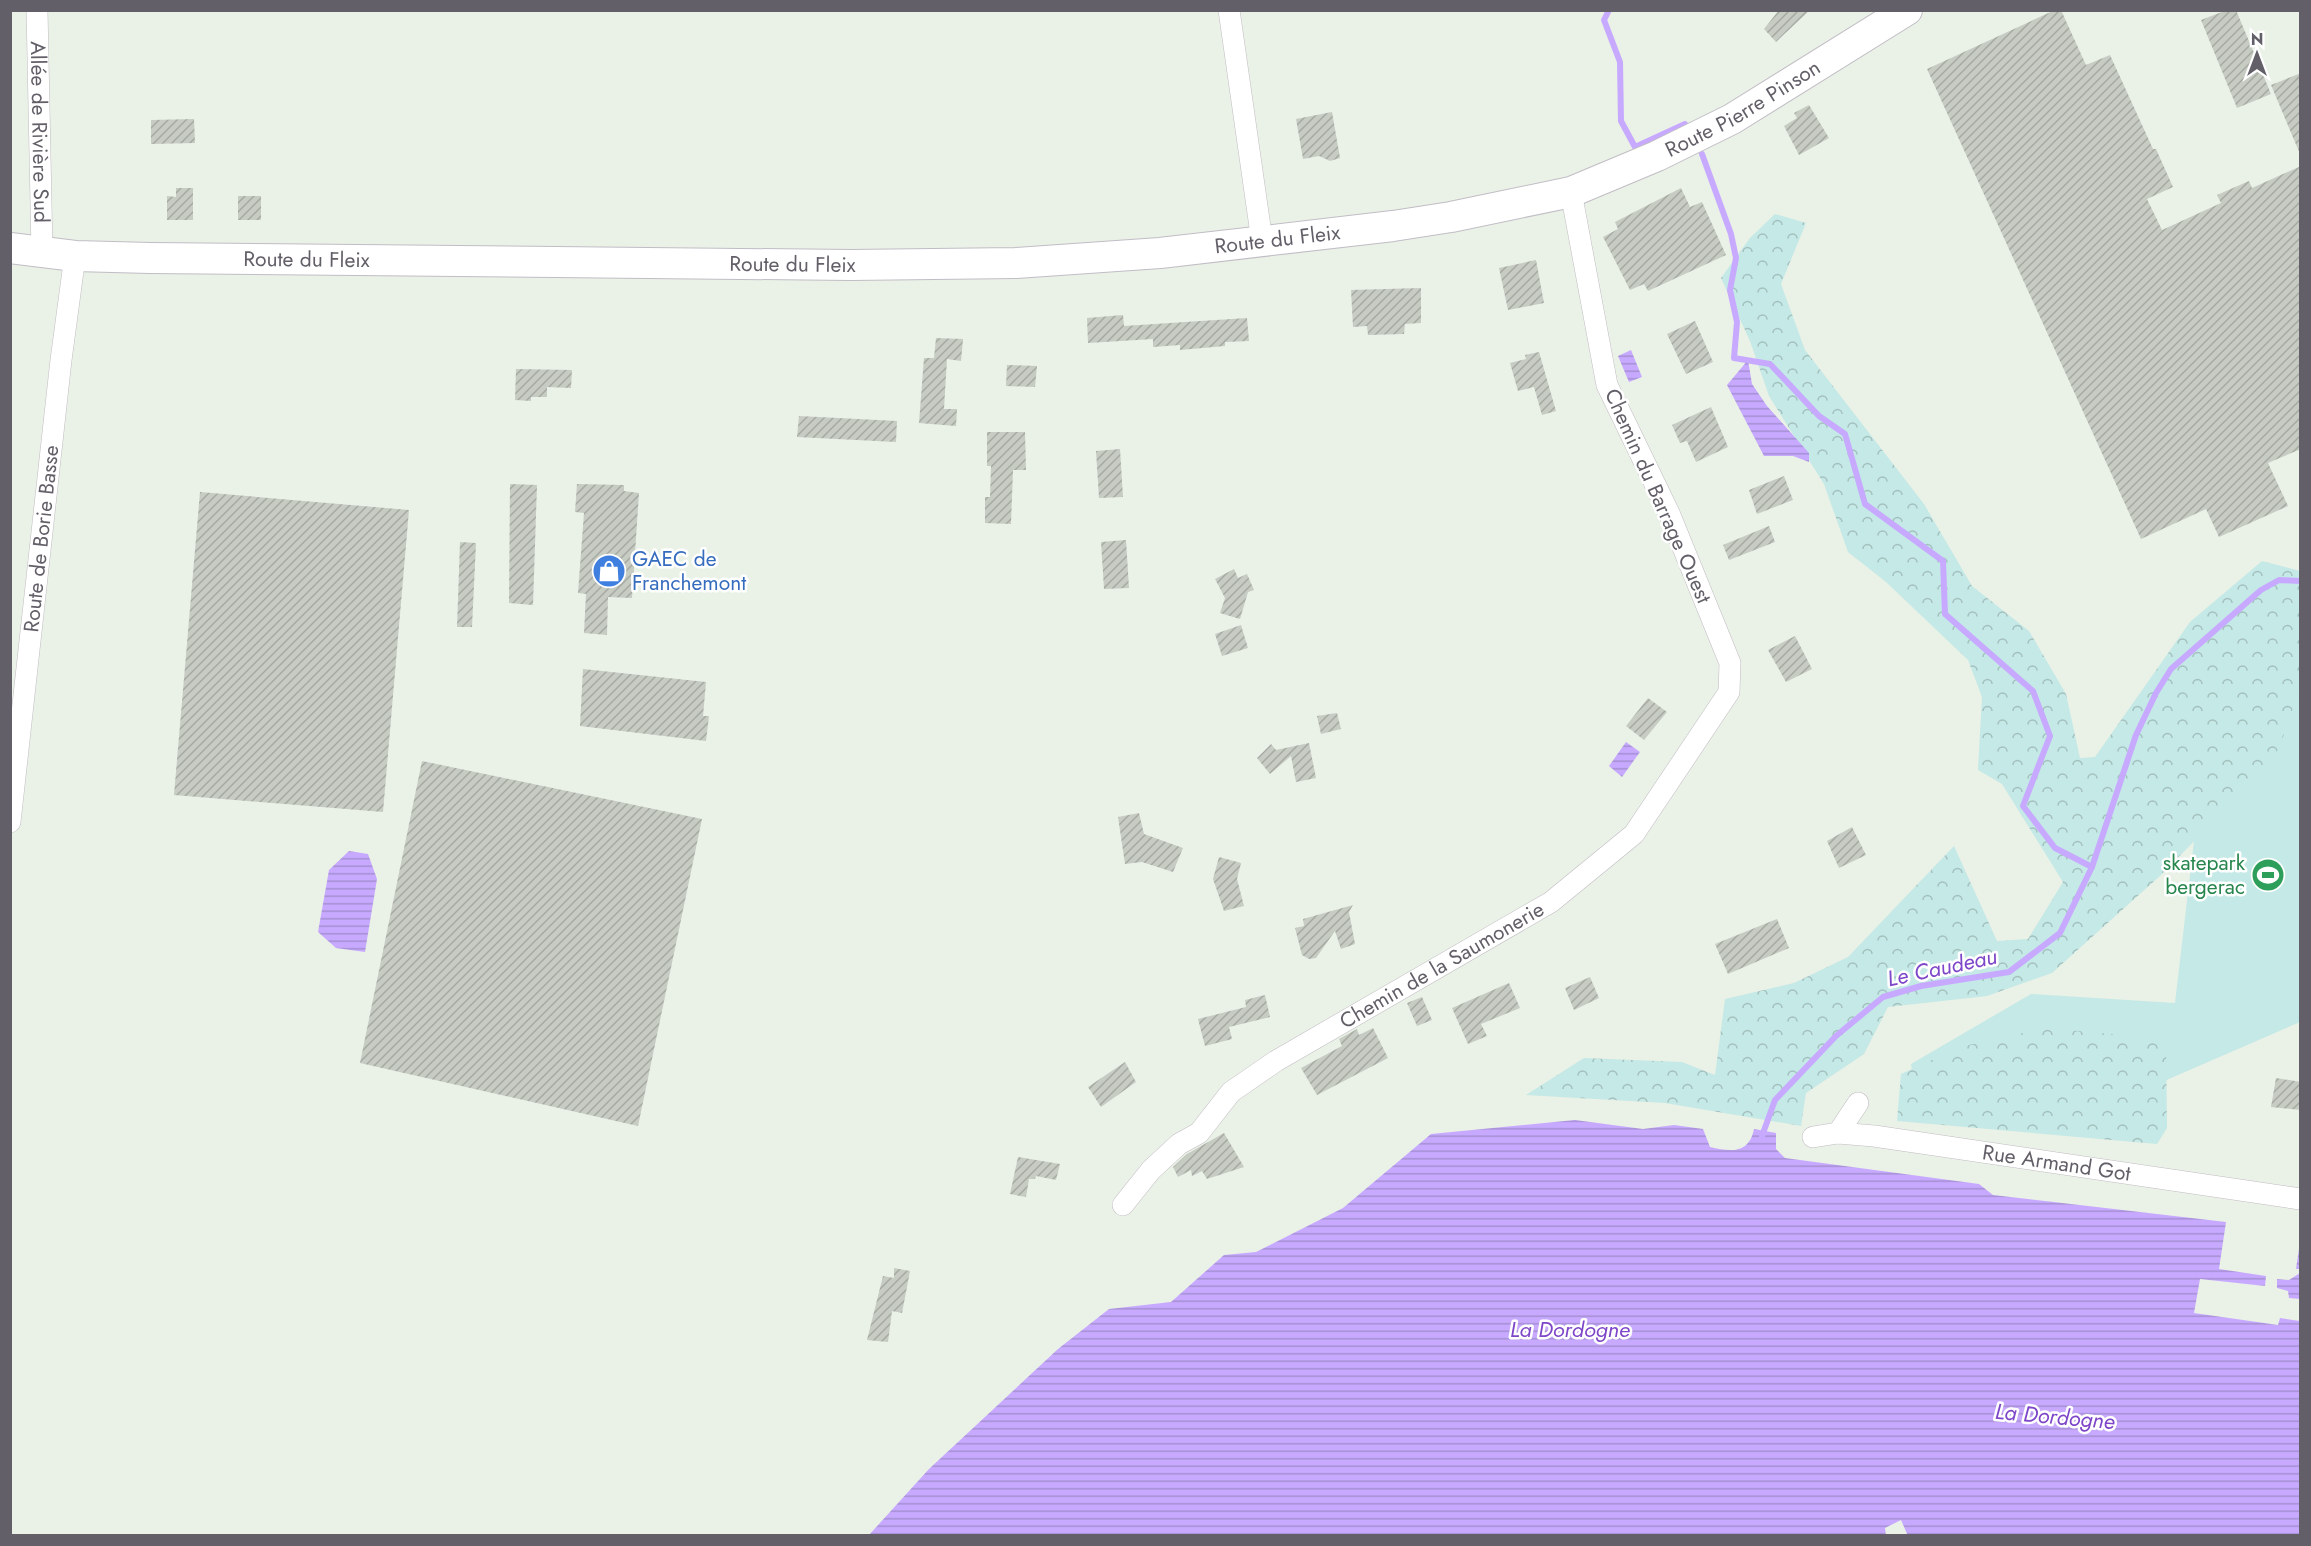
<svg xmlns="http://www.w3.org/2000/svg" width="2311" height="1546" font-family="Jost,sans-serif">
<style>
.green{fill:#c4e9e6}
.forest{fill:url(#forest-crowns)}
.water{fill:url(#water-rules)}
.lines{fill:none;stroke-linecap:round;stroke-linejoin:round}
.stream{stroke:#c7aaff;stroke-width:6}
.building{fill:url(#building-hatch)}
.street-casing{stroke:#c0bcc3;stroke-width:22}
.secondary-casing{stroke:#c1bdc5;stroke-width:32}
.street{stroke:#fff;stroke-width:21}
.secondary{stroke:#fff;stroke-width:30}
.labels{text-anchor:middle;stroke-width:5;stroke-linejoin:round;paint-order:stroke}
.street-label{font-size:21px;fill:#635f68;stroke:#fff}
.shop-label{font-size:21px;fill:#366cbe;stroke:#fff;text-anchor:start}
.leisure-label{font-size:21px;fill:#27864d;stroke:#fff;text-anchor:end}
.water-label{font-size:22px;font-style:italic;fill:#7e46c8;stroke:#fff}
</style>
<defs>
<pattern id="forest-crowns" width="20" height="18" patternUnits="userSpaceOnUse" patternTransform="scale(1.5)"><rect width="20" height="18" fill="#c4e9e6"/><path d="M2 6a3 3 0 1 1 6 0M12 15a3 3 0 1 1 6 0" fill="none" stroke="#a3c0be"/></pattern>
<pattern id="water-rules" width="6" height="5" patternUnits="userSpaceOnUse" patternTransform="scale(1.5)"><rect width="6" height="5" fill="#c7aaff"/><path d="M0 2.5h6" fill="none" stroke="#a58ed2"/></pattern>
<pattern id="building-hatch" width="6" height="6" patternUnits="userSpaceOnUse" patternTransform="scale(1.5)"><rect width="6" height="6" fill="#c7ccc3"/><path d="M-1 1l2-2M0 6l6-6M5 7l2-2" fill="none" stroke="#a5a9a2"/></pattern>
</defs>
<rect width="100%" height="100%" fill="#eaf1e7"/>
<polygon class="green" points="2300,684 2300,1022 2056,1128 1920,1121 1911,1064 2031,994 2175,1003 2198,807"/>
<g class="forest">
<polygon points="1775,214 1806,223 1781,284 1805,350 1924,504 1972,586 2029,631 2066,694 2080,758 2095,757 2190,622 2262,561 2300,571 2300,688 2279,749 2211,824 2161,875 2052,973 1987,996 1888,1007 1864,1054 1806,1093 1801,1126 1665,1103 1526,1095 1584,1058 1682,1062 1715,1075 1725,999 1794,983 1848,957 1954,846 1997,941 2028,939 2063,882 2002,784 1978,770 1982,697 1968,660 1886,582 1848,552 1824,484 1769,396 1750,341 1721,278 1750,238"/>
<polygon points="2045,1028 2166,1039 2167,1128 2157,1144 1897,1121 1901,1074 1960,1047"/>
</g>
<g class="water">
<polygon points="1631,350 1642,377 1629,382 1618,356"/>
<polygon points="1748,360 1752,384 1767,406 1809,453 1809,462 1793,456 1764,456 1727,385"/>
<polygon points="1626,742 1640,752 1622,777 1609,766"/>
<polygon points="349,851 368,854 377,879 365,952 336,948 318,932 329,870"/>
<path d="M1575,1120l68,9 31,-4 29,4 7,18c21,5 39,7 44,-18l22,4v16l9,9 194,26 14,11 233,27 -7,47 47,7 -1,10 -65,-7 -6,34 84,12 2,-7 20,3v214l-392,1 -7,-16 -16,8 1,8 -1017,-1 60,-66 129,-120 51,-40 62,-7 53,-47 32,-3 87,-44 88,-74z"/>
<polygon points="2300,1242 2300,1299 2289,1298 2288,1291 2277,1288 2277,1279 2289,1280 2300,1273 2300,1269 2296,1269"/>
</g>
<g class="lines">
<g class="stream">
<polyline points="1609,10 1604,20 1620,62 1621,121 1635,147 1685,124"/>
<polyline points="1702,154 1731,234 1736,258 1730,290 1737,322 1734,358 1770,364 1819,416 1845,434 1865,504 1943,561 1945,614 2033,691 2050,736 2023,806 2055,848 2092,867"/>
<polyline points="1762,1136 1775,1100 1836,1036 1883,997 1921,986 2009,972 2060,933 2092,867 2136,735 2156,693 2171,669 2261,590 2279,580 2300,581"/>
</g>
</g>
<g class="building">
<polygon points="1779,10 1810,10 1776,42 1764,29"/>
<polygon points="2055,10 2061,10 2086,65 2110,55 2153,149 2156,149 2173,187 2147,199 2162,230 2221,203 2217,195 2249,181 2252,188 2301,166 2301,449 2268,463 2288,506 2219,537 2206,509 2141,539 1927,69"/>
<polygon points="2227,10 2236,10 2271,94 2237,108 2201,20"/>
<polygon points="2301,73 2301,154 2300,154 2271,85"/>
<polygon points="1809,105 1829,138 1799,155 1784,126 1797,118 1794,113"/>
<polygon points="1332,112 1340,158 1330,161 1319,156 1303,159 1296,119"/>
<polygon points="194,119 195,143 151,144 151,120"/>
<polygon points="176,188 193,188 193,220 167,220 167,196 176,197"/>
<polygon points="1681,188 1690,207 1702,202 1726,255 1648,291 1644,284 1630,290 1603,237 1618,229 1615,222"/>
<rect x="238" y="196" width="23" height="24"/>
<polygon points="1536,260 1544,303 1508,310 1499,268"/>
<polygon points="1421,288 1421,323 1405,324 1404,334 1368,335 1367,326 1353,327 1351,290"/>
<polygon points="1123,315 1124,326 1247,318 1249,341 1225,342 1225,346 1180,350 1180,345 1153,347 1153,339 1088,343 1087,318"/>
<polygon points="1695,321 1713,362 1686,374 1667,334"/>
<polygon points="936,338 963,339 961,361 947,359 944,409 957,409 956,426 919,423 924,358 940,358 934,358"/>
<polygon points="1539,352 1556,411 1542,415 1534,387 1518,391 1510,363 1526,359 1525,355"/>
<polygon points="1007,365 1037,366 1035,387 1006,386"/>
<polygon points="516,369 572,370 571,388 547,387 547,397 531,397 531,401 515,400"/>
<polygon points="1711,407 1728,447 1696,462 1687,441 1680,443 1672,425"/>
<polygon points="799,416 897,421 896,442 797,437"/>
<polygon points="987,432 1025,432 1026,470 1013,470 1011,524 985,523 985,497 990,497 991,466 987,466"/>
<polygon points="1120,449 1123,497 1099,498 1096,451"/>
<polygon points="1784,476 1793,500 1757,514 1749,490"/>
<polygon points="510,484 537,485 533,605 509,603"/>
<polygon points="577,484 624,485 624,491 639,493 632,598 608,597 607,635 584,633 586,594 578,593 584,513 575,512"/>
<polygon points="200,492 409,510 383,812 174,795"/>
<polygon points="1769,526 1775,542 1729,560 1723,545"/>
<polygon points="1126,540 1129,588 1104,589 1101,542"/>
<polygon points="460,542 476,543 472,627 457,627"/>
<polygon points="1234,569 1238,578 1247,574 1254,590 1248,592 1240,619 1220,613 1225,598 1215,579"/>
<polygon points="1241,625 1248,648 1222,656 1215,634"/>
<polygon points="1795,636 1812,669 1786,682 1768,650"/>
<polygon points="583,669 706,682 703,716 709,716 706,741 580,726"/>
<polygon points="1648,698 1667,712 1644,740 1626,726"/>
<polygon points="1337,713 1341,729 1321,734 1317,716"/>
<polygon points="1309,743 1316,778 1296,782 1291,756 1270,774 1257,758 1271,744 1276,750"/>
<polygon points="422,761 702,819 638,1126 360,1063"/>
<polygon points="1139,813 1144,834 1183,848 1173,872 1142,862 1125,864 1118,817"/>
<polygon points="1852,827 1866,855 1839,868 1827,841"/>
<polygon points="1219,857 1241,863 1237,879 1244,906 1224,911 1213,879"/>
<polygon points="1353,905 1349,912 1355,944 1341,949 1335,931 1316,958 1309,959 1302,955 1295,928 1304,926 1303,919"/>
<polygon points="1777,919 1789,948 1728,974 1715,944"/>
<polygon points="1590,977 1599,998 1574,1010 1565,988"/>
<polygon points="1509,983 1520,1008 1481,1024 1487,1036 1468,1044 1452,1008"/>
<polygon points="1265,995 1270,1017 1229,1027 1232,1039 1205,1046 1198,1019 1246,1007 1245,1000"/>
<polygon points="1422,997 1432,1020 1417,1026 1407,1003"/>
<polygon points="1373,1028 1388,1058 1317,1095 1301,1068 1342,1046 1339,1039 1357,1029 1359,1035"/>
<polygon points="1125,1062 1136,1082 1101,1107 1088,1087"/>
<polygon points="2276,1078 2301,1082 2301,1110 2271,1107"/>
<polygon points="1224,1133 1244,1167 1207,1179 1202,1171 1192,1176 1191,1170 1178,1177 1173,1167 1187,1154"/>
<polygon points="1018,1157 1060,1164 1056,1180 1036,1176 1035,1179 1029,1179 1026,1197 1010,1194"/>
<polygon points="894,1268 910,1271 902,1313 892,1311 888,1342 867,1340 883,1276 894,1278"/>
</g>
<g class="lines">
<g class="street-casing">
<g id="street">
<path id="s1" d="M37,10l5,242"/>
<polyline points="1229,10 1262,241"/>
<path id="s2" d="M10,822l51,-462 14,-104"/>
<polyline points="1838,1133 1858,1103"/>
<path id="s3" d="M1813,1137l25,-4 36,3 426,63"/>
<path id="s4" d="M1123,1205l28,-35 28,-26 20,-11 32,-41 45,-31 275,-159 83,-68 95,-142 1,-29 -61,-150 -62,-128 -36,-193"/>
</g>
</g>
<g class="secondary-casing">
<g id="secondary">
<path id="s5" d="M10,248l65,8 75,2 701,7 165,-2 144,-10 233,-27 58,-9 120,-25 86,-36 75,-37 175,-109"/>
</g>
</g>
<use href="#street" class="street"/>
<use href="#secondary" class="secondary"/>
</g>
<defs>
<g id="shop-disc" transform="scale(1.725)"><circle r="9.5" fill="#3f7fe0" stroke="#fff"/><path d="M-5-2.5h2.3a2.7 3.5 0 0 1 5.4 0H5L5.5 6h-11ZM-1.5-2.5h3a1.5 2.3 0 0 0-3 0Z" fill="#fff"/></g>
<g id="stadium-disc" transform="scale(1.725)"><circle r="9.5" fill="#2e9e5b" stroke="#fff"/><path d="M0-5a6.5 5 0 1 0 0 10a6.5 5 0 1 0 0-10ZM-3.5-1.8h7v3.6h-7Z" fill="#fff"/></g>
</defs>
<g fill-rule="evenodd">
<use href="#shop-disc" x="609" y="571"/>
<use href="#stadium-disc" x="2268" y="875"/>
</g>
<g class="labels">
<g class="street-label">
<text dy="7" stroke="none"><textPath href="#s5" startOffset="1758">Route Pierre Pinson</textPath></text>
<text dy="7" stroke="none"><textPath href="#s1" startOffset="122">Allée de Rivière Sud</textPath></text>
<text dy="7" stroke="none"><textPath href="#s5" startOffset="1269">Route du Fleix</textPath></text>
<text dy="7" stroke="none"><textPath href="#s5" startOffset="297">Route du Fleix</textPath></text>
<text dy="7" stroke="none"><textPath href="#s5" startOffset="783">Route du Fleix</textPath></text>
<text transform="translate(1658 496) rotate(66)" y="7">Chemin du Barrage Ouest</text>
<text dy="7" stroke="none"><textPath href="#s2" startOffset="285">Route de Borie Basse</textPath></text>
<text dy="7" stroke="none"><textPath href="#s4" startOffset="404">Chemin de la Saumonerie</textPath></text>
<text dy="7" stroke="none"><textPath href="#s3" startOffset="246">Rue Armand Got</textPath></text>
</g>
<g class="shop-label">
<text x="632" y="566">GAEC de<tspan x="632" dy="24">Franchemont</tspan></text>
</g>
<g class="leisure-label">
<text x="2245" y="870">skatepark<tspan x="2245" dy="24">bergerac</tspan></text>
</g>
<g class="water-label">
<text transform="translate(1942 967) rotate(-12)" y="8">Le Caudeau</text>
<text x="1570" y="1337">La Dordogne</text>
<text transform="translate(2055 1416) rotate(5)" y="8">La Dordogne</text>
</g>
</g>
<rect width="2311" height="1546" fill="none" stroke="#635f68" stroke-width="24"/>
<g transform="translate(2257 54)" stroke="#ffffff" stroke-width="4.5" paint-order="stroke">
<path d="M0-4.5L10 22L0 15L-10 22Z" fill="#635f68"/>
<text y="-9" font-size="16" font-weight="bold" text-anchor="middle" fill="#635f68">N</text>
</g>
</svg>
